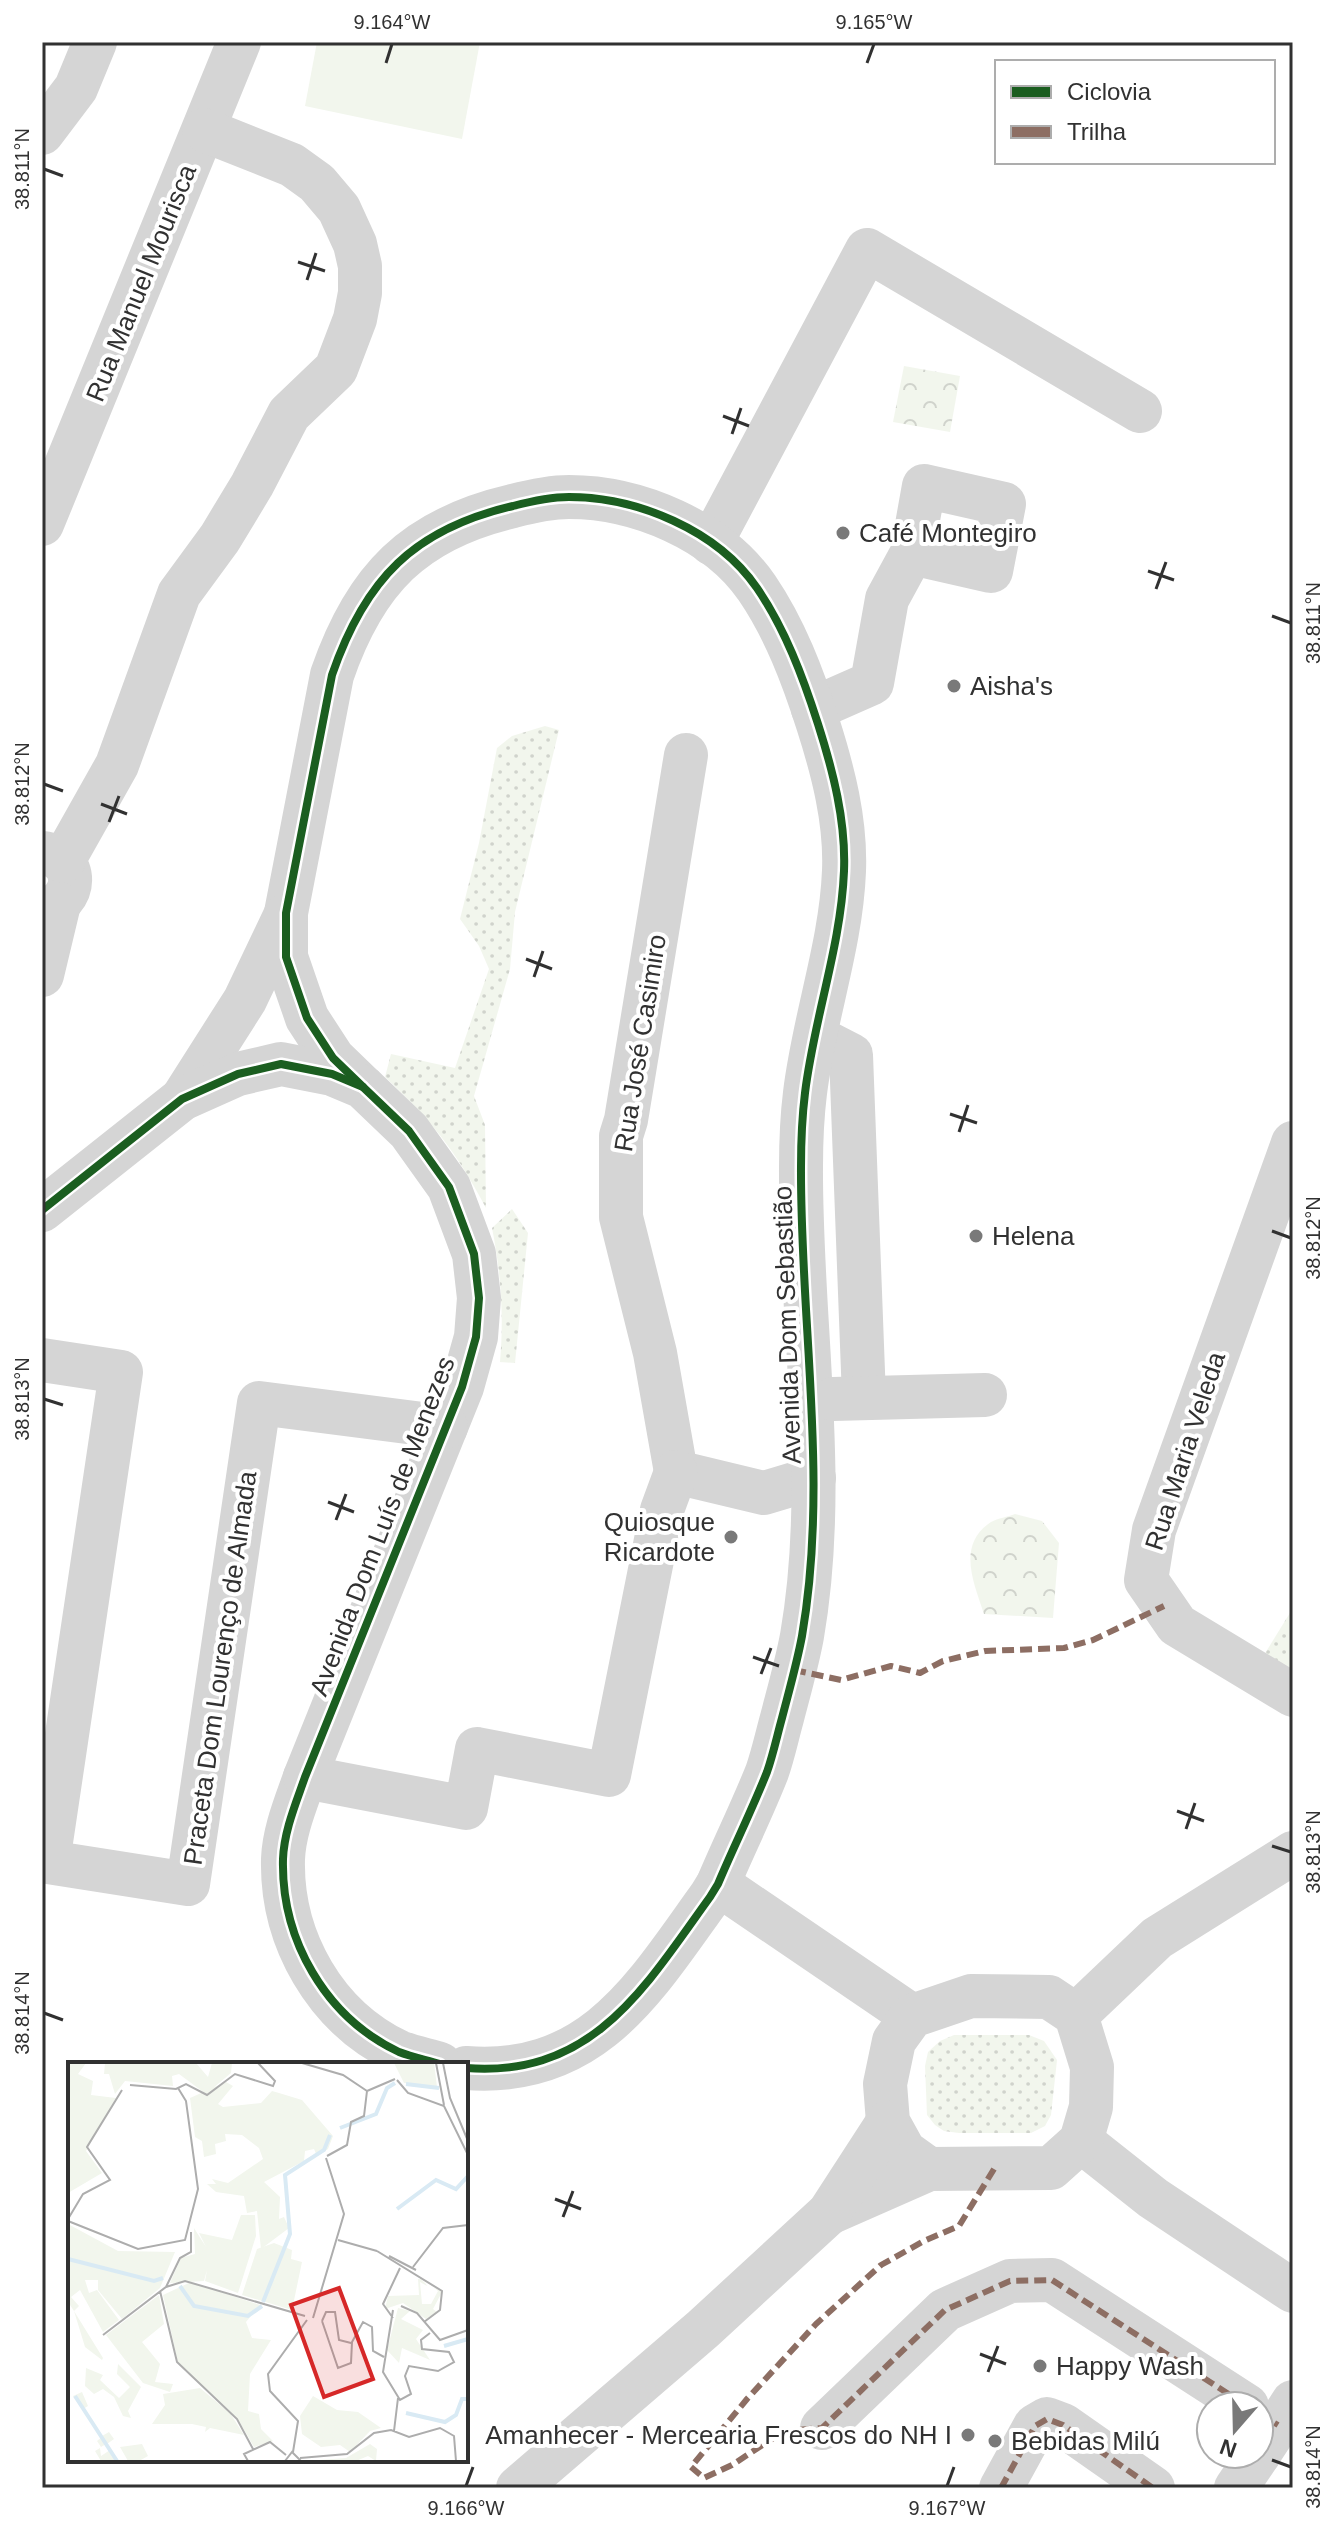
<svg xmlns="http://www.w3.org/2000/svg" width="1335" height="2530" font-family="Arial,sans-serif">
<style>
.grass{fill:url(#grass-dots)}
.park{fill:url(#park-crowns)}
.pitch{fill:#f2f6ed}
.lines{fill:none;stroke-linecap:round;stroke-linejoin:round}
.minor{stroke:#d5d5d5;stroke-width:44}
.quiet{stroke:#8d6e63;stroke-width:6;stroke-dasharray:12 6;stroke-linecap:butt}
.cycleway-casing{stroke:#fff;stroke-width:13}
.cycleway{stroke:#1b5e20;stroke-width:8}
.ticks{fill:none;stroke:#313131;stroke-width:3}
.poi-dot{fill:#797979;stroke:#fff;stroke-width:3}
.labels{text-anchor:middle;stroke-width:8;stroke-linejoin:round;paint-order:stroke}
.street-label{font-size:26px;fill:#313131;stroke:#fff}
.poi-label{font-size:26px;fill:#313131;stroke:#fff;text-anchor:start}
.inset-river{fill:none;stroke:#d9eaf4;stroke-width:4}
.inset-road{fill:none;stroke:#adadad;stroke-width:2}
.view{fill:#d62828;fill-opacity:0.15;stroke:#d62828;stroke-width:4}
.inset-edge{fill:none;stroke:#313131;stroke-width:4}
.neatline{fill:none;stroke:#313131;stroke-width:3}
.ticks-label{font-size:20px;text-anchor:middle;fill:#313131}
</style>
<defs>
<pattern id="grass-dots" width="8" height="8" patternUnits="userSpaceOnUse" patternTransform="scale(2)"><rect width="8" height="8" fill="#f2f6ed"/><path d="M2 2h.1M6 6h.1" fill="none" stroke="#d0d3cc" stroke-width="1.8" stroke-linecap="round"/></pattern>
<pattern id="park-crowns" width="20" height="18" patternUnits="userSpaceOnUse" patternTransform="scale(2)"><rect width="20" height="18" fill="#f2f6ed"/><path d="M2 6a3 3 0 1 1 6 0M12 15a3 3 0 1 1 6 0" fill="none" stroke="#d0d3cc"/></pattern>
</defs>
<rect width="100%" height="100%" fill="#fff"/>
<g class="grass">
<path d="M545,726l14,4 -44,182 -5,57 -36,127 11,29 1,83c-30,-57 -55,-88 -101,-131l6,-23 64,14 34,-99 -10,-23 -19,-27 19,-76 18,-95 15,-12z"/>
<path d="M512,1209l16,24 -13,130 -15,-1c4,-46 1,-89 -8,-134z"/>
<polygon points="1293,1608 1293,1673 1264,1655"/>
<polygon points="954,2035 1029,2035 1044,2041 1057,2060 1051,2115 1045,2126 1031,2133 959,2133 944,2131 935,2125 927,2115 925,2066 928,2052 940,2041"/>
</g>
<g class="park">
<polygon points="904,366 960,376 950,432 893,422"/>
<path d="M1015,1514l27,7 17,22 -6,75 -69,-4c-10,-31 -28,-69 7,-92 7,-4 17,-5 24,-8z"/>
</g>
<polygon class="pitch" points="317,42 480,42 462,139 305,106"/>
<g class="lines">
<g class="minor">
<polyline points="42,133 76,88 95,42"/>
<polyline points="42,524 239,42"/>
<polyline points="711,543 867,250 1140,411"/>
<polyline points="813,709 872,683 887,599 912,553 924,486 1004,504 991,571 912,553"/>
<polyline points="686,755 626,1120 621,1136 621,1217 655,1353 676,1472 764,1493 814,1478"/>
<path d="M42,853c38,4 37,50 0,57"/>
<polyline points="63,861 117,765 179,594 220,538 252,485 289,414 336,369 355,319 360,293 360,266 355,244 339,209 317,183 292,165 204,130"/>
<polyline points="42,975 59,904"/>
<polyline points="816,1037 851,1055 864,1398"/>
<path d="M363,1087l-30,-29 -26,-40 -21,-61v-44l46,-238c33,-96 82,-146 181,-169 19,-5 37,-9 56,-9 68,0 148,33 188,91 28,41 46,89 61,136 15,47 28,97 26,147 -3,75 -30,147 -39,222 -3,24 -4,50 -4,74 -1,156 28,313 1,469 -5,27 -13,55 -20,82 -5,18 -9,37 -15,54 -15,38 -33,74 -49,112l-8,13c-65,90 -117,181 -244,171"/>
<polyline points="182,1099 245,1000 285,916"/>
<polyline points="1293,1143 1154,1530 1146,1580 1177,1625 1293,1695"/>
<path d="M42,1210l140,-111 56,-25 43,-10 51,10 31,13 46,44 40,56 25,67 5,44 -3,39 -14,50 -157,390c-9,26 -21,54 -22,82 -2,80 42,158 116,193 13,5 28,8 41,12"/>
<polyline points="42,1360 121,1372 48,1862 188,1884 259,1403 446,1427"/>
<polyline points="833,1399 985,1395"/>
<polyline points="305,1777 466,1808 477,1749 609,1775 662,1510 676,1472"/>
<polyline points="718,1884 912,2016"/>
<polyline points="1076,2015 1157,1938 1293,1853"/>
<polyline points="1081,2141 1153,2198 1293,2291"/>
<polyline points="829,2213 929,2169 1051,2168 1081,2141 1091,2107 1092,2067 1076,2015 1049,1997 971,1996 912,2016 894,2041 885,2084 888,2122 904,2151 929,2169"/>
<polyline points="822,2428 945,2310 1010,2281 1052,2280 1247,2406"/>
<polyline points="1259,2454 1293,2402"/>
<polyline points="518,2488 703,2329 829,2213 888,2122"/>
<polyline points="1001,2488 1035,2426 1047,2419 1063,2425 1153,2488"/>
<polyline points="1236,2488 1259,2454"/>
</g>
<g class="quiet">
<polyline points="794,1670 841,1680 891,1666 920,1673 943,1661 985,1651 1064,1648 1093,1640 1164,1606"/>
<polyline points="994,2169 959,2226 924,2241 881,2265 816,2324 747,2399 691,2467 704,2478 732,2465 784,2431 822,2428 945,2310 1010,2281 1052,2280 1247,2406"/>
<polyline points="1259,2414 1278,2425"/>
<polyline points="1001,2488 1035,2426 1047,2419 1063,2425 1153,2488"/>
</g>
<g class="cycleway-casing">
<g id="cycleway">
<path d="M363,1087l-30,-29 -26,-40 -21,-61v-44l46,-238c33,-96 82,-146 181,-169 19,-5 37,-9 56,-9 68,0 148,33 188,91 28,41 46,89 61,136 15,47 28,97 26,147 -3,75 -30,147 -39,222 -3,24 -4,50 -4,74 -1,156 28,313 1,469 -5,27 -13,55 -20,82 -5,18 -9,37 -15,54 -15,38 -33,74 -49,112l-8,13c-65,90 -117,181 -244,171"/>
<path d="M42,1210l140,-111 56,-25 43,-10 51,10 31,13 46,44 40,56 25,67 5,44 -3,39 -14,50 -157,390c-9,26 -21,54 -22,82 -2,80 42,158 116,193 13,5 28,8 41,12"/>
</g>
</g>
<use href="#cycleway" class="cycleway"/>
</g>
<path class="ticks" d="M386,63l6,-19M867,63l7,-19M44,169l19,7M298,262l27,9M307,280l9,-27M723,416l26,10M732,434l9,-26M1148,571l26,9M1156,589l10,-27M1272,616l19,7M44,784l19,7M101,804l26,10M109,822l10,-26M526,959l26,10M534,977l9,-26M950,1114l27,9M959,1132l9,-27M1272,1231l19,7M44,1399l19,6M328,1502l26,10M336,1520l10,-26M753,1657l26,9M761,1674l10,-26M1177,1811l27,10M1186,1829l9,-26M1272,1846l19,6M44,2013l19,7M555,2199l26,10M563,2217l10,-26M980,2354l26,10M988,2372l10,-26M1272,2460l19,7M466,2486l7,-19M947,2486l7,-19"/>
<g class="poi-dot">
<circle cx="843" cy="533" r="8"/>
<circle cx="954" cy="686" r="8"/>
<circle cx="976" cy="1236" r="8"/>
<circle cx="731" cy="1537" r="8"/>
<circle cx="1040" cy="2366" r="8"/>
<circle cx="968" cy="2435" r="8"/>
<circle cx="995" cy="2441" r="8"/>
</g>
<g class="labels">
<g class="street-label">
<text transform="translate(141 283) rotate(-68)" y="9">Rua Manuel Mourisca</text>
<text transform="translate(640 1043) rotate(-81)" y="9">Rua José Casimiro</text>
<text transform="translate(787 1325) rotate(-92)" y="9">Avenida Dom Sebastião</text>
<text transform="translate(1185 1451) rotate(-72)" y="9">Rua Maria Veleda</text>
<text transform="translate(382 1526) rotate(-69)" y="9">Avenida Dom Luís de Menezes</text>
<text transform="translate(220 1668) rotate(-82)" y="9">Praceta Dom Lourenço de Almada</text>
</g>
<g class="poi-label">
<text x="859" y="542">Café Montegiro</text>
<text x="970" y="695">Aisha's</text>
<text x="992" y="1245">Helena</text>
<text x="715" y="1531" text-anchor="end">Quiosque<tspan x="715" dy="30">Ricardote</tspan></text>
<text x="1056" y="2375">Happy Wash</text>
<text x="952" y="2444" text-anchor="end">Amanhecer - Mercearia Frescos do NH I</text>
<text x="1011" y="2450">Bebidas Milú</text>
</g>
</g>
<g transform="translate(68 2062)">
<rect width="400" height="400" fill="#fff"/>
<path d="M18,1l-8,11 15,7 -2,14 25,3 -30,53 16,22 -34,20v-129zM37,1h91l12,14 4,-14h20l-1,10 -25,21 -27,-20 -7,2 1,10 -48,-5 -10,13 -6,-20h-5zM158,20l7,4 -15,18 5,3 38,-4 11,-12 7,2 23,7 31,36 -5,13 -11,7 -3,-7 -9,2 -1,10 -40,21 16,15 -1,22 5,-2 5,11 -28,21 -4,-38 -10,2 -3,-17 -28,-4 -9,-8h9l-4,-5 16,4 35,-24 -4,-11 -17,-13 -17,-1 1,7 -11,3 1,10 -12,3 -2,-16 -7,-4 -5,-39zM173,153h14l1,21 -18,57 -33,-12 2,-11 -3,11 -34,2 11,-25 14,-4 -1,-26 12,19 -7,-14 33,7zM0,162l50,27 57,1 -15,36 -38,31 -24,-29v-10h-13l4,13 8,-3 22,30 -16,12 -23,-42 -9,7 8,9 -5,5 -6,-9zM350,217h3l5,5 1,2 -7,-4 2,22h9l7,-13 -5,-4 9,5 -9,17 4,3 -11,7 -23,-16 -18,6 3,-13 31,-1zM123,220l69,23 -14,17 6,16 19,2 -21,34 -2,37 11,3 2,15 12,12 -19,6 -15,-26 -61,-58 -15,-68zM91,233l5,29 -22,18 18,22 -5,18 18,2 -3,8 -27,-9 -37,-48zM50,302l23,23 -13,24 3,7 -8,-2 -9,-19 -11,-8 -9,5 -9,-8 1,-18 17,7 -3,5 19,18 11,-11 -13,-13zM132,326l30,25 14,22 -34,-7 -5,4 1,-5 -14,-3h-40l13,-19 -2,-11zM14,330l6,14 -5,3 19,27 7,-4 5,7 -7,5 11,17h-17l-6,-10 5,-3 1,8 9,-6 -4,-6 -5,3 -4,-6 5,-4 -29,-41zM74,382l6,12 -9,5h-11l-8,-14zM302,382l7,5 -1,12 -8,-5 -12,5h-50l40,-3z" fill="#f2f6ed"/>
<path d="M6,249l29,47 -1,2 -17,-13zM245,334l24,14 21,2 23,16 -11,3 -20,21 -10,-7 -19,2 -19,-13 -2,-18z" fill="#f2f6ed"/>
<path d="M326,1h40l3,24 -33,-4zM206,181l18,7 -1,9 11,3 -10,48 -50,-15 15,-46zM330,246l12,3 -9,8 22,11 -7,9 14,21 -28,-12 -3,15 -12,-13z" fill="#f2f6ed"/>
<path class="inset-river" d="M338,22l33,4M272,66l36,-14 11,-26 8,-5M329,147l39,-29 20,9 12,-13M0,197l86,22 9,-3M112,224l14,20 54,10 14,-10M195,240l27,-68 -5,-59 39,-25 6,-15M376,284l24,-7M7,334l42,65M338,351l39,9 11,-7 6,-16h6"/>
<path class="inset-road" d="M234,1l41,12 24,16M368,1l8,42M375,1l7,35 18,43M329,18l11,13 36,13 24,49M62,23l46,4 10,-5 21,11 28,-21 38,12 2,-5 -17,-18M299,29l28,-12M259,94l20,-11 4,-23 13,-6 3,-25M0,157l15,-25 27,-14 -23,-33 35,-57M0,159l70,28 47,-9 13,-51 -12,-88 -8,-13M270,178l39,11M309,189l65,40 -2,19 -16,12M321,194l27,14M345,205l30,-39 25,-3M98,225l14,-29 11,-6v-20M92,229l17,71 60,57 16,30M333,244l16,7 23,27 28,-10M325,248l-10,62 17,28 11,-6 -6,-18 4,-10 29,5 16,-9 -5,-10 -27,-3 -1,-9 9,-7M245,256l31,-104 -18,-56M325,256l-10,-14 17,-36M254,259l16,47 13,-5 1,-21 11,-20 9,5 1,24 11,6M254,259l4,-9h9l4,28 12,3M35,273l63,-48 19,-6 120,35M326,369l4,-33M225,390l5,-31 -28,-30 -2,-17 39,-54M232,396l47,-4 27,-21 17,-3 18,7 31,-9 14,8 2,25M180,399l-4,-7 26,-12 16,13M217,399l7,-9 9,9"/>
<path class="view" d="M271,226l34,91 -49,18 -33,-92z"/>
<rect width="400" height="400" class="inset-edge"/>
</g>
<rect width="1335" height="2530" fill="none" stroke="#ffffff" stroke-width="88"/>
<rect x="995" y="60" width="280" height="104" fill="#ffffff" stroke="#adadad" stroke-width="2"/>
<rect x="1011" y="86" width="40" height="12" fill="#1b5e20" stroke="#adadad" stroke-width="2"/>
<text x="1067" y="100" font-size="24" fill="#313131">Ciclovia</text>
<rect x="1011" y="126" width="40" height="12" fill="#8d6e63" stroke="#adadad" stroke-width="2"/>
<text x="1067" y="140" font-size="24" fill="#313131">Trilha</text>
<g transform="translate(1235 2430) rotate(200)"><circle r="38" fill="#ffffff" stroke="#adadad" stroke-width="2"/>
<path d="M0-6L14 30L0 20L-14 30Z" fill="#797979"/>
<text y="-12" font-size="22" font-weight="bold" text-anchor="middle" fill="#313131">N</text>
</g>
<rect x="44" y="44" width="1247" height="2442" class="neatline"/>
<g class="ticks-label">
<text x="392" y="29">9.164°W</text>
<text x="874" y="29">9.165°W</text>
<text transform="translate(22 169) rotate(-90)" y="7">38.811°N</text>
<text transform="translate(1313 623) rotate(-90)" y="7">38.811°N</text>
<text transform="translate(22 784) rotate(-90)" y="7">38.812°N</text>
<text transform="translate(1313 1238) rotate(-90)" y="7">38.812°N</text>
<text transform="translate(22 1399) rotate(-90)" y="7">38.813°N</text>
<text transform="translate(1313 1852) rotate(-90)" y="7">38.813°N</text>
<text transform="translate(22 2013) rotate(-90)" y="7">38.814°N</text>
<text transform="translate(1313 2467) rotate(-90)" y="7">38.814°N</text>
<text x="466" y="2515">9.166°W</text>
<text x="947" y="2515">9.167°W</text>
</g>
</svg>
